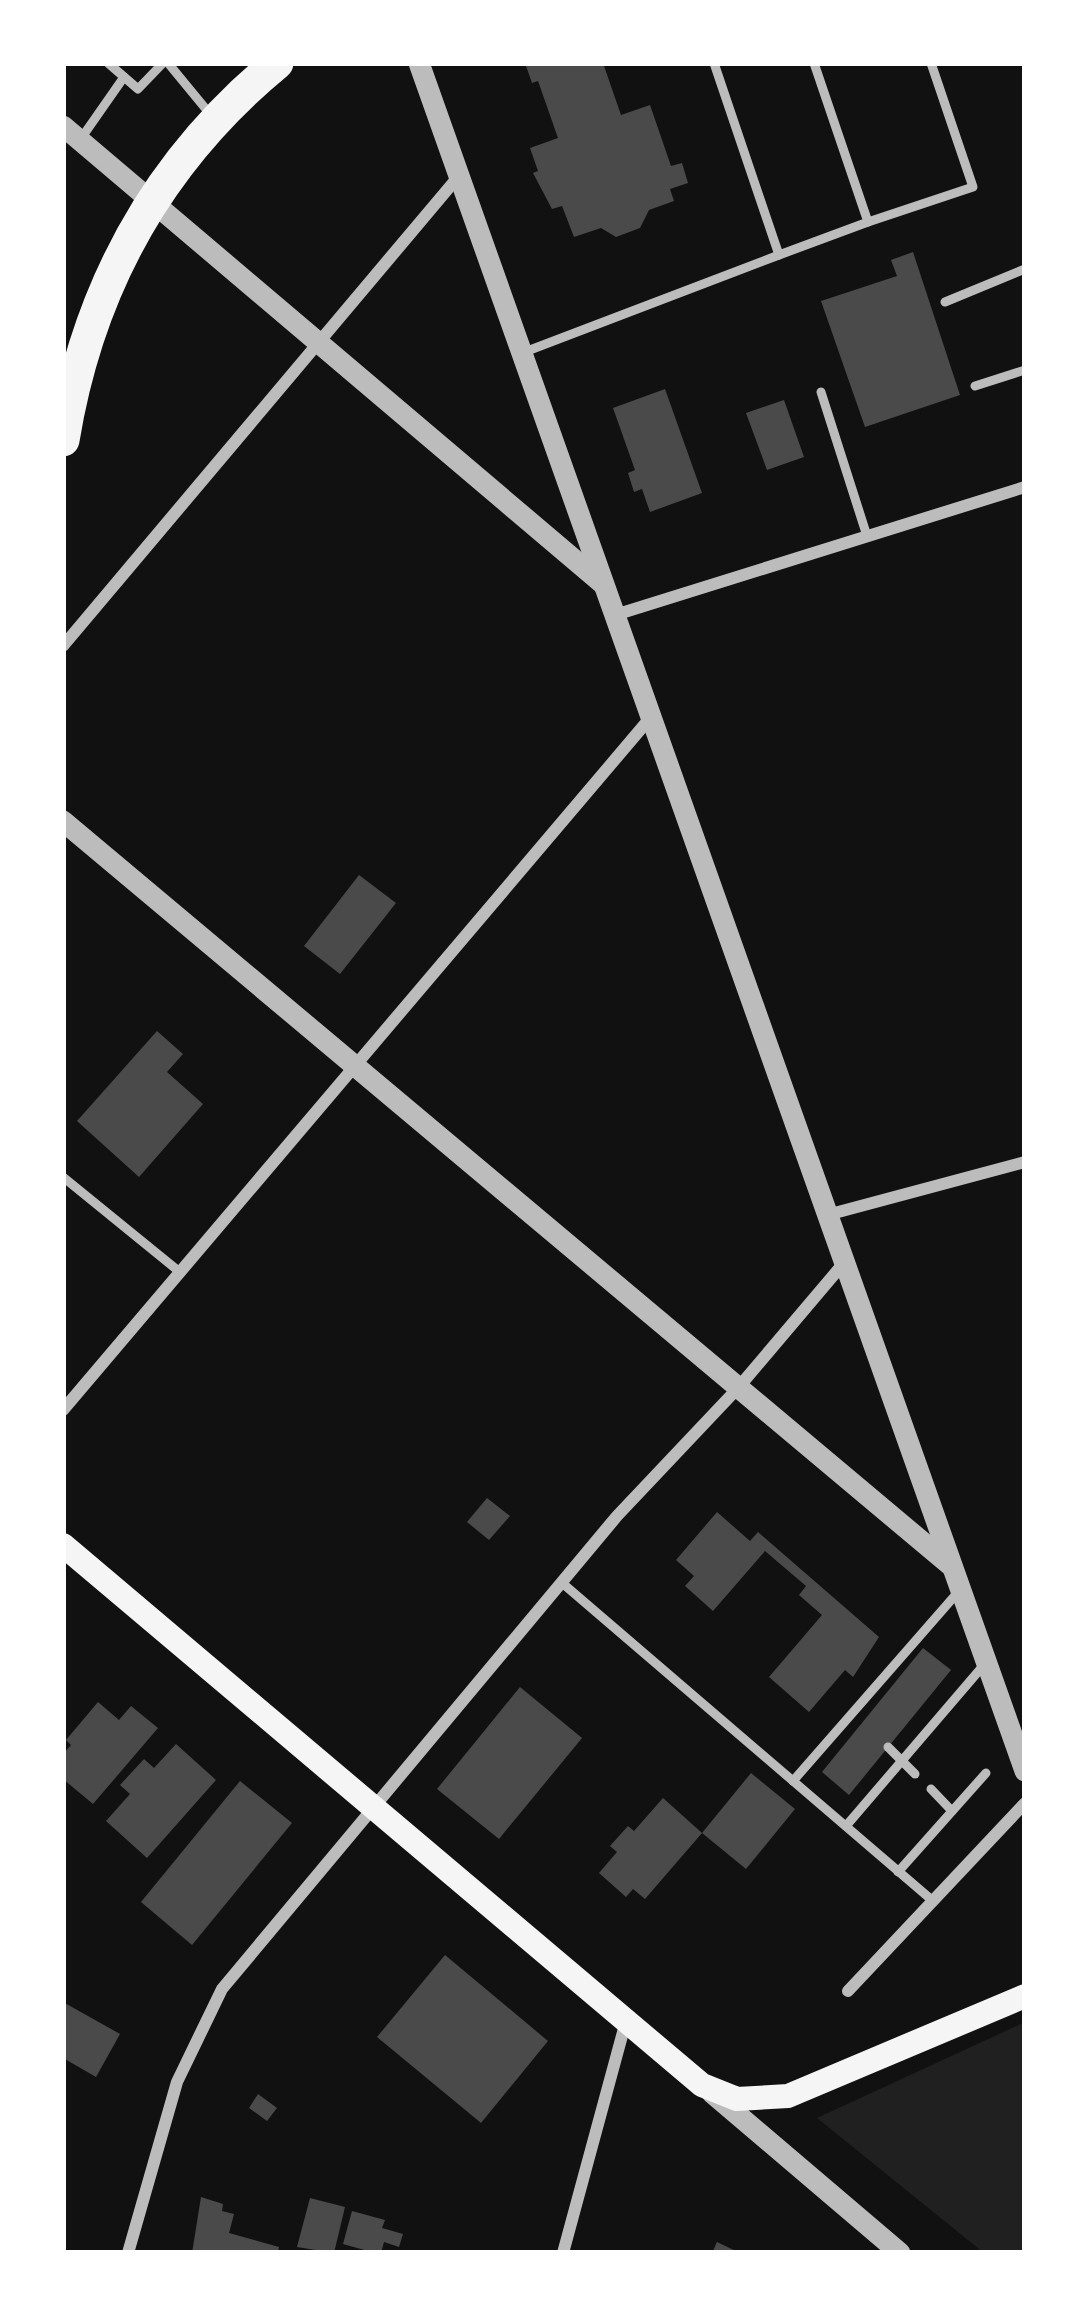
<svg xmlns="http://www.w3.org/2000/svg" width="1088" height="2316" font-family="'Playfair Display',serif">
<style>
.green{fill:#202020}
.building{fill:#4a4a4a}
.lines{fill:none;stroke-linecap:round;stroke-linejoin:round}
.service{stroke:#bcbcbc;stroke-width:9}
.minor{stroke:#bcbcbc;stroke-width:12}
.tertiary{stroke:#bcbcbc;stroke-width:21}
.secondary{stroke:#f5f5f5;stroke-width:24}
.trunk{stroke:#f5f5f5;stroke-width:33}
</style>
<rect width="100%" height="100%" fill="#111"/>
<polygon class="green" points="1025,2022 1025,2253 984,2253 817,2118"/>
<g class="building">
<polygon points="525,63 603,63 621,115 650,105 671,166 682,163 688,183 670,189 674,201 649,210 640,228 616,237 601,228 574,237 562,206 552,209 533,173 538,171 530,148 558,138 538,81 532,83"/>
<polygon points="913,252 960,395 865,427 821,301 897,276 891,260"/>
<polygon points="665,389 702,493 650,512 642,489 634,492 628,473 635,470 613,408"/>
<polygon points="784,400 804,457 767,470 746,413"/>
<polygon points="359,875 396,903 340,974 304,946"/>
<polygon points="157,1031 183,1054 167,1072 203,1104 139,1177 77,1121"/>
<polygon points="487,1498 510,1516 489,1540 467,1522"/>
<polygon points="717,1512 750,1541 758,1532 879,1637 853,1677 845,1670 809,1712 769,1677 822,1615 799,1595 806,1586 765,1551 713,1611 685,1586 694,1576 676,1560"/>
<polygon points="923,1648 951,1670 849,1795 822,1772"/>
<polygon points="520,1687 582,1738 499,1839 437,1789"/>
<polygon points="98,1702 119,1720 131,1706 158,1728 93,1804 63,1779 63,1754 71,1745 66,1740"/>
<polygon points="176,1744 216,1780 147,1858 106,1821 130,1794 120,1785 144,1759 154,1768"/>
<polygon points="751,1773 795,1809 746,1869 702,1833"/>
<polygon points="240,1781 292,1823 192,1945 141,1902"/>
<polygon points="663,1798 702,1833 645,1899 633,1889 626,1897 599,1873 617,1852 610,1846 628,1826 634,1831"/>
<polygon points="445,1955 548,2041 481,2123 377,2037"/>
<polygon points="63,2002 120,2034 96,2077 63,2058"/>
<polygon points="258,2094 277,2108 267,2121 249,2108"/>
<polygon points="201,2197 223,2204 222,2211 234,2214 229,2233 279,2247 278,2253 192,2253"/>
<polygon points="310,2198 345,2207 334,2253 297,2247"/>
<polygon points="352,2211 385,2220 382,2228 403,2234 399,2247 384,2242 381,2253 375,2253 343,2244"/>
<polygon points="717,2242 740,2253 712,2253"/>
</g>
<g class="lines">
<g class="service">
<polyline points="108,63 138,89 163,63"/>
<polyline points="168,63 210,114"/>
<polyline points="714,63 779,255 868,222 814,63"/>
<polyline points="80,140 124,77"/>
<polyline points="868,222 973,187 931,63"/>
<polyline points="945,302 1025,269"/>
<polyline points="522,353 779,255"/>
<polyline points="975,386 1025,370"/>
<polyline points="821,392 867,536"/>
<polyline points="63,1177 181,1273"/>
<polyline points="561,1582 933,1901"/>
<polyline points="888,1747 915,1774"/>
<polyline points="793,1781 959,1591"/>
<polyline points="931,1789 952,1811"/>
<polyline points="846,1826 983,1666"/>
<polyline points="898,1872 986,1773"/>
</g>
<g class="minor">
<polyline points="615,615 1025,487"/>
<polyline points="63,646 458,177"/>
<polyline points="827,1215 1025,1162"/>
<polyline points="63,1410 651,717"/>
<polyline points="848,1991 1025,1803"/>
<polyline points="128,2253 177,2082 222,1989 617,1516 738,1388 843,1264"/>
<polyline points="563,2253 626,2021"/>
</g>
<g class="tertiary">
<polyline points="419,63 1025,1771"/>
<polyline points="63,126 603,584"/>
<polyline points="63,821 950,1565"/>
<polyline points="712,2093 900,2253"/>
</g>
<polyline class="secondary" points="63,1545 702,2085 737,2099 788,2096 1025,1996"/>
<path class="trunk" d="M63,440c25,-152 95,-279 214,-377"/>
</g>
<rect width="1088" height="2316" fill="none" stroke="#ffffff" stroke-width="132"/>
</svg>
